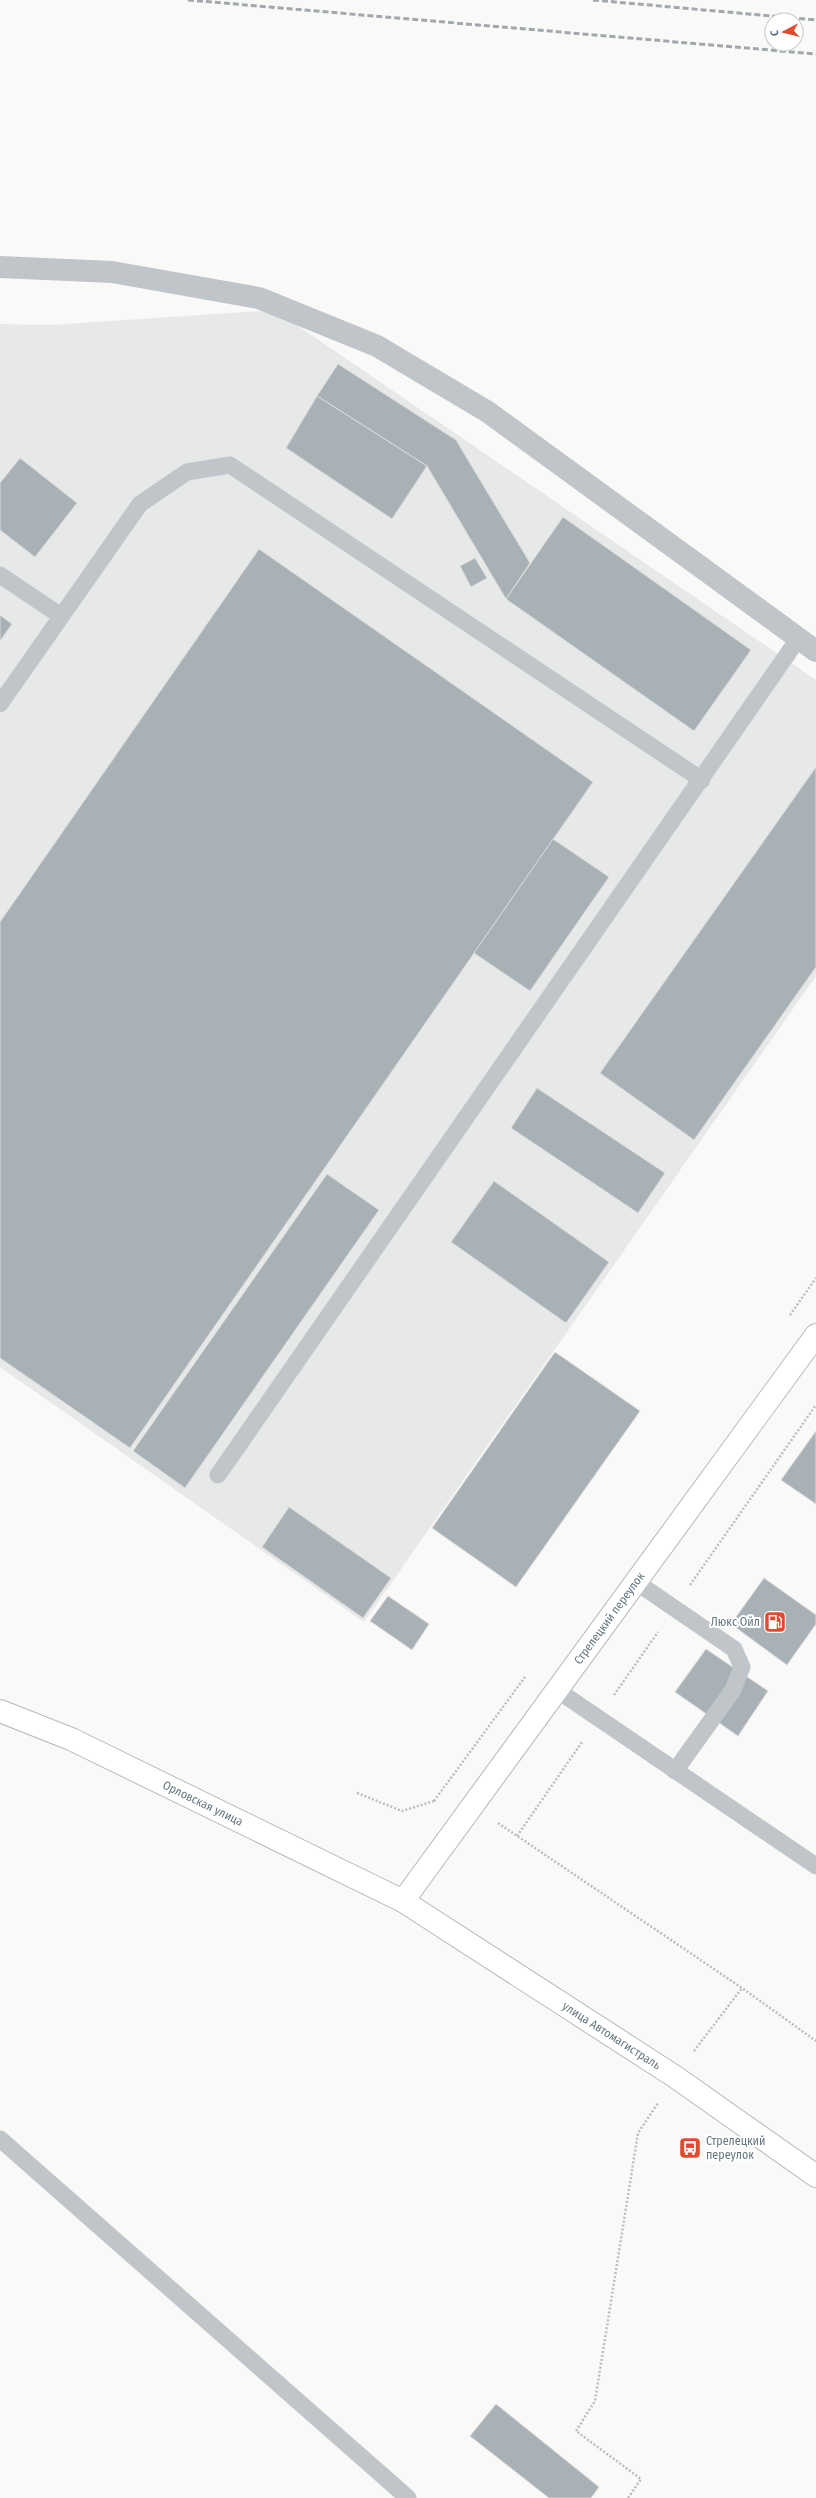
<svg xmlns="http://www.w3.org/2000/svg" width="816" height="2498" font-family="'Fira Sans Condensed',sans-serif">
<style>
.built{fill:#e7e9e8}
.building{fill:#a7b1b6;stroke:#dbdbd9}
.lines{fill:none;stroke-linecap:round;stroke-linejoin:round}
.secondary-casing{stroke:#b3b9bd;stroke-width:24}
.primary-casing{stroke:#b4babd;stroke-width:24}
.path{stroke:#bbbec1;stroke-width:2.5;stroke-dasharray:2 2;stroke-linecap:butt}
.service{stroke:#c0c5c9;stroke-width:17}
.minor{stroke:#c0c5c9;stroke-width:22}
.secondary{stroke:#fff;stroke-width:22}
.primary{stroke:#fff;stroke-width:22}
.rail{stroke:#a0a8ad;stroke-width:3;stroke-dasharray:6 3;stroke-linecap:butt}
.labels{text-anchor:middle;stroke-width:4;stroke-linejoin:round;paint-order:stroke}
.street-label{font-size:12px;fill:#657781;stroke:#fff}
.poi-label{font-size:12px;fill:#657781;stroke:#fff;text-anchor:end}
</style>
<rect width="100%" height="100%" fill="#f9f9f7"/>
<polygon class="built" points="275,310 816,680 816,976 364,1622 0,1367 0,324 52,325"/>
<g class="building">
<polygon points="338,364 456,440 530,563 506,599 427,466 317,396"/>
<polygon points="317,396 427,466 392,519 286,448"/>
<polygon points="20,458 77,503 35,557 0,530 0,483"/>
<polygon points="563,517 751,650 694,731 506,599"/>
<polygon points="259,549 593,782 130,1448 0,1358 0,922"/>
<polygon points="475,558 487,578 471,587 460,566"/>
<polygon points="0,615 12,624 0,641"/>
<polygon points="816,767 816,967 694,1140 600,1073"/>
<polygon points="553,839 609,877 530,991 474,953"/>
<polygon points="537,1088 665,1173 638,1213 511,1128"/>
<polygon points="327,1174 379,1210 185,1488 133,1451"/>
<polygon points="494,1181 609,1262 566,1323 451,1242"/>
<polygon points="555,1352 640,1411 516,1587 432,1528"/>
<polygon points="816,1431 816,1504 781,1480"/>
<polygon points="289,1507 391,1578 363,1618 262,1547"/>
<polygon points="764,1578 816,1615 816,1624 787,1665 731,1624"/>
<polygon points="388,1596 429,1624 412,1650 370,1621"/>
<polygon points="706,1649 768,1691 738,1736 675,1692"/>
<polygon points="496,2404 599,2487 591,2498 549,2498 470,2436"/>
</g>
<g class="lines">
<g class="secondary-casing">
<g id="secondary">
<path id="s1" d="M403,1901l413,-566"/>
</g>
</g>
<g class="primary-casing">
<g id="primary">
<path id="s2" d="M0,1711l71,28 332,162 271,175 142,100"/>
</g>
</g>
<g class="path">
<polyline points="790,1315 816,1278"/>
<polyline points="690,1585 816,1405"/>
<polyline points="614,1695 658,1632"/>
<polyline points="357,1793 402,1811 434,1801"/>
<polyline points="434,1801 525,1677"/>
<polyline points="498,1823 742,1988 816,2041"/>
<polyline points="517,1836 582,1742"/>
<polyline points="694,2051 742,1988"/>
<polyline points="628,2498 641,2479 576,2431 595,2401 638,2133 658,2103"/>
</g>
<g class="service">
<polyline points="0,575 61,616"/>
<polyline points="0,704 140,504 187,472 230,465 702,780"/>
<polyline points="218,1475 798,639"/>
<polyline points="636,1582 734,1649 742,1667 733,1690 675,1771"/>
<polyline points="557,1690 816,1866"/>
<polyline points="0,2139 408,2498"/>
</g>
<polyline class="minor" points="0,267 112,272 259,298 377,346 488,412 816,651"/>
<use href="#secondary" class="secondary"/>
<use href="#primary" class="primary"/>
<g class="rail">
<polyline points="188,0 816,54"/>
<polyline points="593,0 816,20"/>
</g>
</g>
<defs>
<g id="fuel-square" transform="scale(1.15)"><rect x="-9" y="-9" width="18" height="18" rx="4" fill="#e04b30" stroke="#fff"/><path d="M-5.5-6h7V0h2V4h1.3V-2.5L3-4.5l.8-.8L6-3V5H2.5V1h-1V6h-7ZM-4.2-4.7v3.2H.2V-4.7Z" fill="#fff"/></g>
<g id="bus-square" transform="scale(1.15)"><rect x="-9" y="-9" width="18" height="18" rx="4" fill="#e04b30" stroke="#fff"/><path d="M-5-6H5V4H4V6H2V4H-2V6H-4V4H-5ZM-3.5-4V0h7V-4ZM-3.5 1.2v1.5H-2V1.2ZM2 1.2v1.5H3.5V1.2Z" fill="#fff"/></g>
</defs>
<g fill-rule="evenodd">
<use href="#fuel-square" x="775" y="1622"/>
<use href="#bus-square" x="690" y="2148"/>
</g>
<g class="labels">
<g class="street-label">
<text dy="4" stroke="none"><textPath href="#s1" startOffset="350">Стрелецкий переулок</textPath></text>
<text dy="4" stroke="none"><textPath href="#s2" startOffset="223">Орловская улица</textPath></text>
<text dy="4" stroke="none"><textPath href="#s2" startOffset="694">улица Автомагистраль</textPath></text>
</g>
<g class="poi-label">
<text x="760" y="1626">Люкс Ойл</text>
<text x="706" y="2145" text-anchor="start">Стрелецкий<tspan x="706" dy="14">переулок</tspan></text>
</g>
</g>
<g transform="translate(784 32) rotate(263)"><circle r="19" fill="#ffffff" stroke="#c1c9cd"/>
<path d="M0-3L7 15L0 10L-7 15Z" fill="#e04b30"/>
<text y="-6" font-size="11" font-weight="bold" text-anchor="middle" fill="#657781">С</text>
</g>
</svg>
